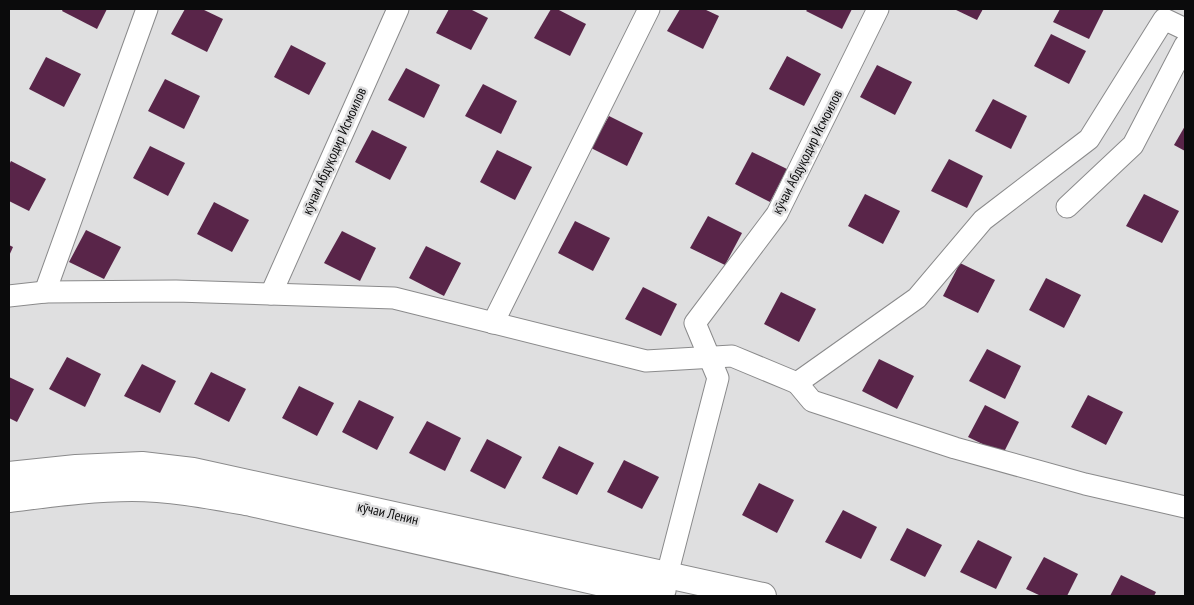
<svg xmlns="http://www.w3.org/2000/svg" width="1194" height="605" font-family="'PT Sans Narrow',sans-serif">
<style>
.building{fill:#592549}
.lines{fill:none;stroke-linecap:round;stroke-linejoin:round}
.minor-casing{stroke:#8a8a8b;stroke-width:23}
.tertiary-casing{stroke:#8a8a8b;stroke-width:28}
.minor{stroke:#fff;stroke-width:21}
.tertiary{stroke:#fff;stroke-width:26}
.labels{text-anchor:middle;stroke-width:5;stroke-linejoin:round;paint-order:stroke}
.street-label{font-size:14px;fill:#0b0b0c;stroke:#dfdfe0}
</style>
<rect width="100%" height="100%" fill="#dfdfe0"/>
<g class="building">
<polygon points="63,9 107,9 97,29 62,11"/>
<polygon points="185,9 202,9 223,19 207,52 171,34"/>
<polygon points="449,9 470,9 488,18 471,50 436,33"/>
<polygon points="551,9 557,9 586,24 570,56 534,38"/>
<polygon points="680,9 704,9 719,16 703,49 667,31"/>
<polygon points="808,9 852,9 842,29 806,11"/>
<polygon points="954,9 983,9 977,20"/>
<polygon points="1060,9 1104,9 1089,39 1053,22"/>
<polygon points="1051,34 1086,51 1069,84 1034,66"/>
<polygon points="291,45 326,63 309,95 274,77"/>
<polygon points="787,56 821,74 804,106 769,89"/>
<polygon points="46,57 81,74 64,107 29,89"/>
<polygon points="877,65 912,82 895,115 860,97"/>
<polygon points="406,68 440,85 424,118 388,100"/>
<polygon points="165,79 200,96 184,129 148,111"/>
<polygon points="483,84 517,101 501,134 465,116"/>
<polygon points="993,99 1027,116 1011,149 975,131"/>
<polygon points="609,116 643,133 627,166 591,148"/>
<polygon points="1185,126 1185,151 1174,145"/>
<polygon points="372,130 407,147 390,180 355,162"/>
<polygon points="150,146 185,163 168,196 133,178"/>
<polygon points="497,150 532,167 515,200 480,182"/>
<polygon points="752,152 787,169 770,202 735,184"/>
<polygon points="949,159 983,176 967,208 931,191"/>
<polygon points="11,161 46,179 29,211 9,201 9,165"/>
<polygon points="865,194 900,211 883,244 848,226"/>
<polygon points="1144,194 1179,211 1162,243 1126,226"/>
<polygon points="214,202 249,220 232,252 197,234"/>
<polygon points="708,216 742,233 725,265 690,248"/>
<polygon points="575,221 610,238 593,271 558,253"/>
<polygon points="86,230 121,247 104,279 69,262"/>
<polygon points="342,231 376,248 360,281 324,263"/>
<polygon points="9,245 13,247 9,256"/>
<polygon points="426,246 461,263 444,296 409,278"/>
<polygon points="960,263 995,280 978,313 943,296"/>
<polygon points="1046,278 1081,295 1064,328 1029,310"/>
<polygon points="643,287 677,304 661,336 625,319"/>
<polygon points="781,292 816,309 799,342 764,324"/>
<polygon points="987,349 1021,366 1005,399 969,381"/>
<polygon points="67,357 101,374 85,407 49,389"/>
<polygon points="879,359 914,376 897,409 862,391"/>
<polygon points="142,364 176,381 160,413 124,396"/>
<polygon points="211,372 246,389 229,422 194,404"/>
<polygon points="9,377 34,389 17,422 9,418"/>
<polygon points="299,386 334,403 317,436 282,418"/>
<polygon points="1088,395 1123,412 1106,445 1071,427"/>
<polygon points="359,400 394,417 377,450 342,432"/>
<polygon points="985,405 1019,422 1003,454 968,437"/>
<polygon points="427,421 461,438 445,471 409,453"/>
<polygon points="487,439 522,457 505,489 470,471"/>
<polygon points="559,446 594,463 577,495 542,478"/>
<polygon points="624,460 659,477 642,509 607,492"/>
<polygon points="759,483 794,500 777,533 742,515"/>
<polygon points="843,510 877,527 861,559 825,542"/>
<polygon points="907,528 942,545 925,577 890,560"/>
<polygon points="978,540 1012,557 996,589 960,572"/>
<polygon points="1044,557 1078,574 1067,596 1041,596 1026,589"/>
<polygon points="1121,575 1156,592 1154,596 1110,596"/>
</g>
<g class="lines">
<g class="minor-casing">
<g id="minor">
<polyline points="1067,207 1133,145 1185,45"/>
<polyline points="45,292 147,9"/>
<polyline points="271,294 398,9"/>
<polyline points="9,296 45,292 176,291 394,298 646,361 732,356 797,383 917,298 983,220 1089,139 1164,19 1185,29"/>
<polyline points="493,323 649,9"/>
<polyline points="797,383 812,401 955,448 1085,484 1185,507"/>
<polyline points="665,591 667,575 718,378 695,323 777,214 878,9"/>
</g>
</g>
<g class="tertiary-casing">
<g id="tertiary">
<polyline points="9,475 76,468 142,465 193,471 763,596"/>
<path d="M9,499c41,-5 82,-11 123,-11 40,0 80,8 119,15l408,93"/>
</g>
</g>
<use href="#minor" class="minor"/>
<use href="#tertiary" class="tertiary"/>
</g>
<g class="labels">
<g class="street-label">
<text transform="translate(334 151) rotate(-66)" y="5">кӯчаи Абдуқодир Исмоилов</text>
<text transform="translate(807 152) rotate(-63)" y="5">кӯчаи Абдуқодир Исмоилов</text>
<text transform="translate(388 513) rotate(13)" y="5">кӯчаи Ленин</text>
</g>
</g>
<rect width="1194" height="605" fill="none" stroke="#0b0b0c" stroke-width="20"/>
</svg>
